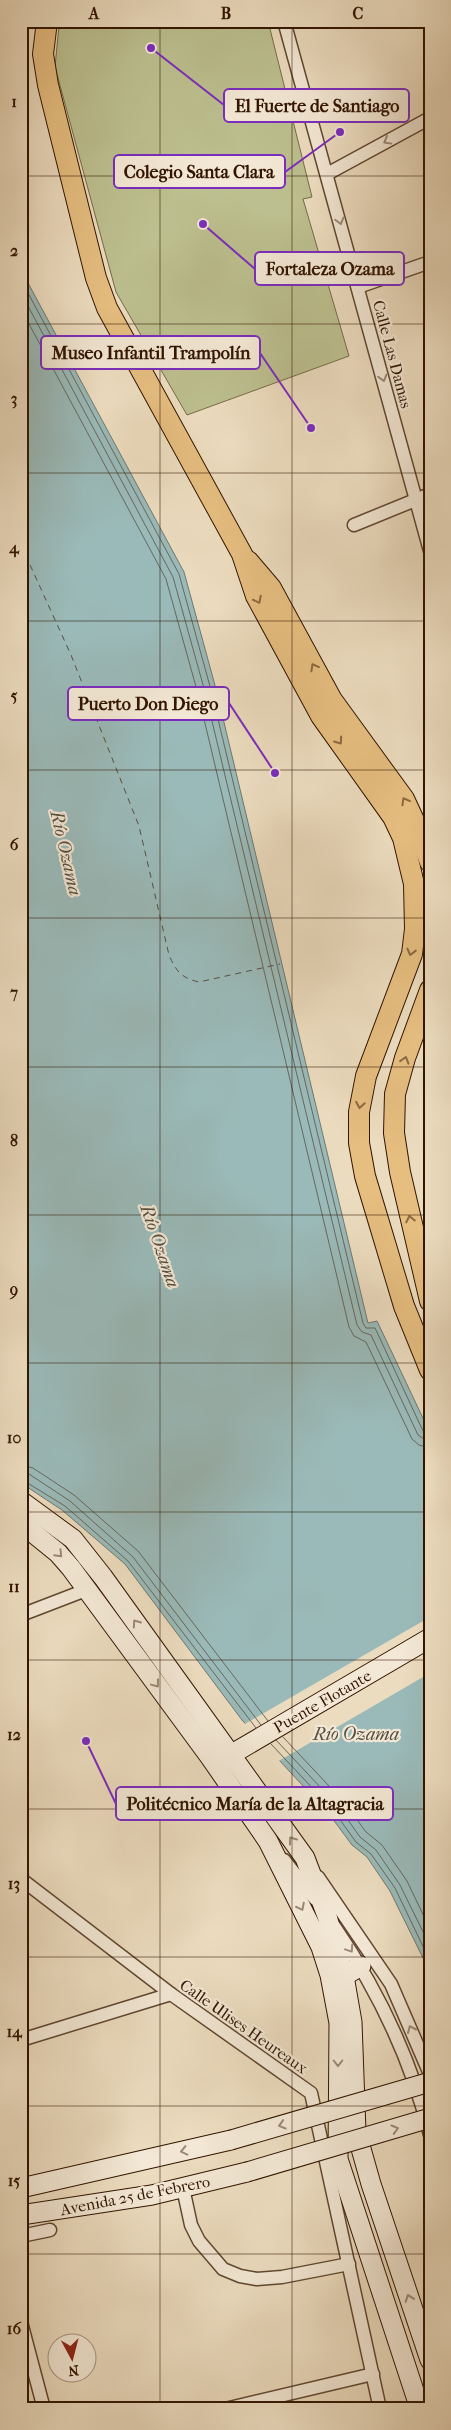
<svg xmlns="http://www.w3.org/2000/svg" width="451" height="2430" font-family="'IM FELL French Canon',serif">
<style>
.green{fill:#bcbf8f;stroke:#766a48}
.water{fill:#9abab9;stroke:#70786f}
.pier{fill:#ecdcbf}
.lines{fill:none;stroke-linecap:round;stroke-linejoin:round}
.shore{stroke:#66675c;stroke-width:1}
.ferry{stroke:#564e41;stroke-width:1;stroke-dasharray:6 5;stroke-linecap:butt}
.street-casing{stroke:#604630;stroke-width:15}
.secondary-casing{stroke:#311400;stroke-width:21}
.primary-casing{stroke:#311400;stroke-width:22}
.street{stroke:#f3e8d5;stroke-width:12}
.secondary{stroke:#f3e8d5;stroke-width:19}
.primary{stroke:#e6be80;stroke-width:20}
.secondary-bridge-casing{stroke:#311400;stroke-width:21;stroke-linecap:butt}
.secondary-bridge{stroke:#f3e8d5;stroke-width:19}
.oneway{stroke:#9c8975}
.oneway2{stroke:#8c6940}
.grid{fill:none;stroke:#311400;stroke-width:1;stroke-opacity:0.55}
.labels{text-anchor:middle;stroke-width:4.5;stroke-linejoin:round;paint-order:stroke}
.street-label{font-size:16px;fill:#311400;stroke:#f3e8d5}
.water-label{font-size:18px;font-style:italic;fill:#564e41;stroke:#f3e8d5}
.leader{fill:none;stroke:#7b2cbf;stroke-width:2}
.callout-dot{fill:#7b2cbf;stroke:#f3e8d5;stroke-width:2}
.callout{fill:#f3e8d5;stroke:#7b2cbf;stroke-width:2}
.callout-label{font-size:18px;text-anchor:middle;font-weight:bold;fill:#311400}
.neatline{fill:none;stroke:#311400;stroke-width:2}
.grid-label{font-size:16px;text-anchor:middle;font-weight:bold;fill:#311400}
</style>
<rect width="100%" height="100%" fill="#ecdcbf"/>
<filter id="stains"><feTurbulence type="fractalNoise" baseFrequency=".004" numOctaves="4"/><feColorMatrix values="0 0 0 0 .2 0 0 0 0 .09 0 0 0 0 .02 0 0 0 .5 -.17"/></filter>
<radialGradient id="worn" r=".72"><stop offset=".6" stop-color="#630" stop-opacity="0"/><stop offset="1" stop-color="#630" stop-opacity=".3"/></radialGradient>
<polygon class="green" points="62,21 268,21 312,197 303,199 349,356 187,415 116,292 55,67 59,26"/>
<polygon class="water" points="21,270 184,572 216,689 368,1323 377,1321 430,1433 430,1979 424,1960 390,1891 367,1857 352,1845 329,1814 242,1720 125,1564 62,1510 21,1483"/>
<polygon class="pier" points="430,1617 430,1673 277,1762 243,1725"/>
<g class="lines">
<g class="shore">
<polyline points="21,280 179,574 211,690 363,1323 366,1328 375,1328 423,1431 430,1434"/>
<polyline points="21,293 173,577 205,692 357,1325 362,1332 371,1335 418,1435 424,1439 430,1440"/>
<polyline points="21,309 166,579 198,694 349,1327 354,1336 366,1342 412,1439 419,1445 430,1448"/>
<polyline points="21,1465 33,1468 74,1495 138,1551 268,1721"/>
<polyline points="21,1473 29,1474 70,1501 133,1557 261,1725"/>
<polyline points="21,1479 65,1506 128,1561 256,1728"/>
<polyline points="283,1737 344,1802 366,1832 382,1845 407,1881 430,1929"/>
<polyline points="276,1740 338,1806 360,1837 376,1850 400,1885 430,1946"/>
<polyline points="271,1744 333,1810 356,1842 371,1854 395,1888 430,1961"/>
</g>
<path class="ferry" d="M21,545l50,110 68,171 30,129c7,16 12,23 30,27l81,-18"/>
<g class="street-casing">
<g id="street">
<polyline points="284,21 430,551"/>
<polyline points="327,174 430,118"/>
<polyline points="358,287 430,262"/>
<polyline points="354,525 430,494"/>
<polyline points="21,1615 86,1590"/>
<polyline points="284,1860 315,1899"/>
<polyline points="318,1877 391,1984 430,2074"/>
<polyline points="21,1879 171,1994 311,2093 380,2409"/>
<path d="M334,1926c44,64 77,133 96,209"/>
<polyline points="21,2040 171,1994"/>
<polyline points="183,2188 191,2225 199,2241 223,2269 240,2276 257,2279 282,2277 349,2264"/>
<polyline points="21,2236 50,2230"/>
<polyline points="21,2322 44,2409"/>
<polyline points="225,2409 373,2374"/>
</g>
</g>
<g class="secondary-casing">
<g id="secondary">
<polyline points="21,1501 73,1539 103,1577 305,1858 327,1916 344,1976 352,2022 356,2131 371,2184 430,2360"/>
<polyline points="21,1523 58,1553 71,1568 210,1757 268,1841 321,1947 330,1975 339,2023 338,2159 420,2409"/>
<polyline points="220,1761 430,1638"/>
<polyline points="344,1976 361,1966"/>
<polyline points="21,2188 231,2140"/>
<polyline points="21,2215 152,2195 247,2172"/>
</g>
</g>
<g class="primary-casing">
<g id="primary">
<polyline points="47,21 43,54 48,85 96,278 107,308 242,554 256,596 321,716 393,817 403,838 414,884 415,929 412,954 366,1076 359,1112 359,1143 365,1176 404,1306 430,1370"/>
<polyline points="248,561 271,588 332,700 404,799 417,827 430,862"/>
<polyline points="430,990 405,1058 395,1094 394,1133 400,1172 430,1301"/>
</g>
</g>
<use href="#street" class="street"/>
<use href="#secondary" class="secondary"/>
<use href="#primary" class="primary"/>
<g class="secondary-bridge-casing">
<g id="secondary-bridge">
<polyline points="231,2140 430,2082"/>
<polyline points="247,2172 430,2118"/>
</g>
</g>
<use href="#secondary-bridge" class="secondary-bridge"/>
</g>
<defs><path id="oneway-chevron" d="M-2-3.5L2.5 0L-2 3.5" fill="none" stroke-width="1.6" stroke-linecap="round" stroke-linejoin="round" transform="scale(1.25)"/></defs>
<g class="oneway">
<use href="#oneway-chevron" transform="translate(387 141) rotate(151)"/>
<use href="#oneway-chevron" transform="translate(340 221) rotate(75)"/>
<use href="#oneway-chevron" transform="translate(383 378) rotate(75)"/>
<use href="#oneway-chevron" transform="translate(59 1554) rotate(46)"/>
<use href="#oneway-chevron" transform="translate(136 1623) rotate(-125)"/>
<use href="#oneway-chevron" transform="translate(156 1684) rotate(53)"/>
<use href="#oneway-chevron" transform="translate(292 1840) rotate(-126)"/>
<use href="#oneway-chevron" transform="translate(301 1907) rotate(63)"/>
<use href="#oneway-chevron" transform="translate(350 1949) rotate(56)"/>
<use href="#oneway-chevron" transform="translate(411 2029) rotate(-114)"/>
<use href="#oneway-chevron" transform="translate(338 2063) rotate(90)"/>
<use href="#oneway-chevron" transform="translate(282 2125) rotate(164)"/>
<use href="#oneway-chevron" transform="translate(395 2129) rotate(-16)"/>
<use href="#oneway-chevron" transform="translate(184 2151) rotate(167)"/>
<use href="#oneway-chevron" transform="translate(409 2298) rotate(-109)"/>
</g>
<g class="oneway2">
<use href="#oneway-chevron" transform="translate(258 600) rotate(63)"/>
<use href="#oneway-chevron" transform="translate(314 667) rotate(-119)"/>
<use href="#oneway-chevron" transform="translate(339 741) rotate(55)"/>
<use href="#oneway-chevron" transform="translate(405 801) rotate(-119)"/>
<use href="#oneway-chevron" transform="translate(411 952) rotate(104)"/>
<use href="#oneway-chevron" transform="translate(405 1060) rotate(-73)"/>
<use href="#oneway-chevron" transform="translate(360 1105) rotate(100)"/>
<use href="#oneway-chevron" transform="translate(410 1219) rotate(-102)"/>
</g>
<path class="grid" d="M160,21v2388M292,21v2388M21,176h409M21,324h409M21,473h409M21,621h409M21,770h409M21,918h409M21,1067h409M21,1215h409M21,1363h409M21,1512h409M21,1660h409M21,1809h409M21,1957h409M21,2106h409M21,2254h409"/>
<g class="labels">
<g class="street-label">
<text transform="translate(393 354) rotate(75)" y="6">Calle Las Damas</text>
<text transform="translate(322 1701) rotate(-30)" y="6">Puente Flotante</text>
<text transform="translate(244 2026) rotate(35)" y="6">Calle Ulises Heureaux</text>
<text transform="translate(135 2195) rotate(-11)" y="6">Avenida 25 de Febrero</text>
</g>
<g class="water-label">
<text transform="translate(66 853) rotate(77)" y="6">Río Ozama</text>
<text transform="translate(160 1246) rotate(71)" y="6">Río Ozama</text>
<text x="356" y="1740">Río Ozama</text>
</g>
</g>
<path class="leader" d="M151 48L224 105M340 132L285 172M203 224L255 269M311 428L260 353M275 773L229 703M86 1741L116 1804"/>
<g class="callout-dot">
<circle cx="151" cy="48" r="5"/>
<circle cx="340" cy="132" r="5"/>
<circle cx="203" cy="224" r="5"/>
<circle cx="311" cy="428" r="5"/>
<circle cx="275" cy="773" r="5"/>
<circle cx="86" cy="1741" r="5"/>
</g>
<g class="callout">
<rect x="224" y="89" width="185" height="33" rx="5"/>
<rect x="114" y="155" width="171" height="33" rx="5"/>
<rect x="255" y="252" width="149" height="33" rx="5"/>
<rect x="41" y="336" width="219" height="33" rx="5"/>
<rect x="68" y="687" width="161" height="33" rx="5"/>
<rect x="116" y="1787" width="277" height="33" rx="5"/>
</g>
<g class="callout-label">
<text x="317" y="112">El Fuerte de Santiago</text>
<text x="199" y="178">Colegio Santa Clara</text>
<text x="330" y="275">Fortaleza Ozama</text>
<text x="151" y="359">Museo Infantil Trampolín</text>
<text x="148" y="710">Puerto Don Diego</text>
<text x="255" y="1810">Politécnico María de la Altagracia</text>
</g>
<rect width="451" height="2430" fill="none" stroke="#ecdcbf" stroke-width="55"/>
<g transform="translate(72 2358) rotate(173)"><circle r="24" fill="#f3e8d5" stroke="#a59380"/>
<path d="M0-4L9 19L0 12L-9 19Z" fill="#8f2418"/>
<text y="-8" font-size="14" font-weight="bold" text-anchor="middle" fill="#311400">N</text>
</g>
<rect x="28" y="28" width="396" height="2374" class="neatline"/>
<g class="grid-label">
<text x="94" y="19">A</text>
<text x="226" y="19">B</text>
<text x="358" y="19">C</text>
<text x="14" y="107">1</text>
<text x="14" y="256">2</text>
<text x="14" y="404">3</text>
<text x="14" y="553">4</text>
<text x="14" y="701">5</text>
<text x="14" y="850">6</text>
<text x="14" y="998">7</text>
<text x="14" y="1146">8</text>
<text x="14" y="1295">9</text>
<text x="14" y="1443">10</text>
<text x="14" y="1592">11</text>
<text x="14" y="1740">12</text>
<text x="14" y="1889">13</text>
<text x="14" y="2037">14</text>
<text x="14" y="2186">15</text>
<text x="14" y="2334">16</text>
</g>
<rect width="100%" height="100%" filter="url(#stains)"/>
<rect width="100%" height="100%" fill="url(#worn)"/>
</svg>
